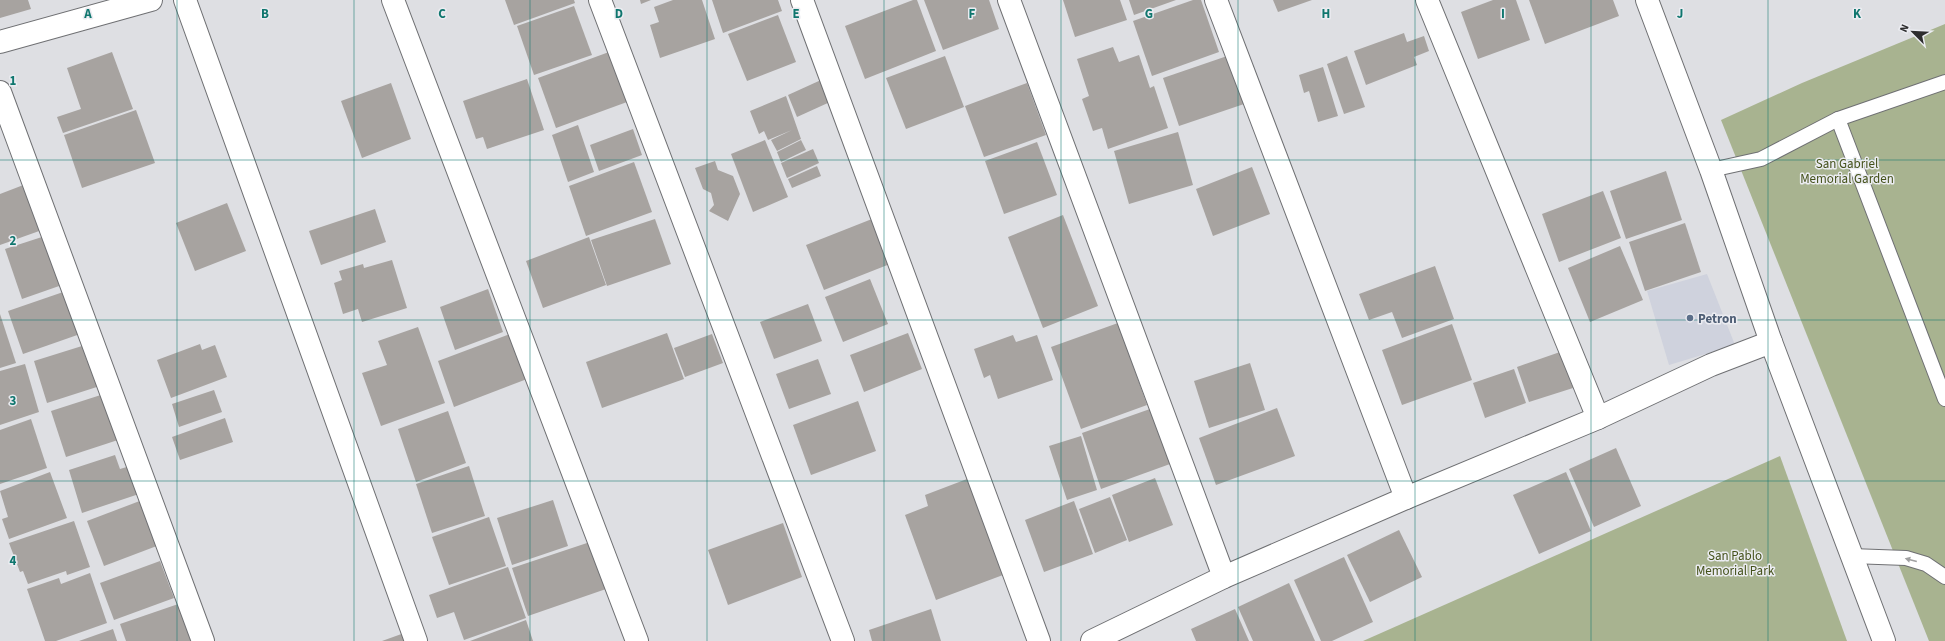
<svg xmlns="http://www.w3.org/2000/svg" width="1945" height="641" font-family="'Source Sans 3',sans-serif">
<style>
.built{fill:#cfd2dd}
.green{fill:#a8b390}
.building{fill:#a7a3a0}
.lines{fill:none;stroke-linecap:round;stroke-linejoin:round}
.lane-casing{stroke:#6f7073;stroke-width:16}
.street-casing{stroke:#6f7073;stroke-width:24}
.secondary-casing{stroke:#6f7073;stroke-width:24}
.lane{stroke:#fff;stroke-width:14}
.street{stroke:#fff;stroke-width:22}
.secondary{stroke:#fff;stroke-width:22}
.oneway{fill:#a0a0a1}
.grid{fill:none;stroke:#0f766e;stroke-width:1;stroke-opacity:0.55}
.service-dot{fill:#5c6f8a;stroke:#ebecf1;stroke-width:1.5}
.labels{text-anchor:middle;stroke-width:3;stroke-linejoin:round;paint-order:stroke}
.park-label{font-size:13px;fill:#44511a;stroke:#ebecf1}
.service-label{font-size:13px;font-weight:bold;fill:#4e5e75;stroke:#ebecf1;text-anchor:start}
.grid-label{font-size:13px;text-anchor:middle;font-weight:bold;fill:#0f766e;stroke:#ebecf1;stroke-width:3;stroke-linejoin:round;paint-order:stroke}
</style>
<rect width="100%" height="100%" fill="#dedfe3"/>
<polygon class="built" points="1707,274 1735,345 1669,365 1647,291"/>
<g class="green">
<polygon points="1945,24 1945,641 1929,641 1721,120 1802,83"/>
<polygon points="1780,456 1847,641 1363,641"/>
</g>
<g class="building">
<polygon points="0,0 28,0 31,9 0,18"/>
<polygon points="505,0 574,0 575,3 514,25"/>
<polygon points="640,0 651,0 641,4"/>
<polygon points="673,0 702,0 715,39 660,58 650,25 659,22 654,7"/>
<polygon points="712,0 778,0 782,11 723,33"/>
<polygon points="913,0 917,0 936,51 865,79 845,26"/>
<polygon points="924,0 989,0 999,29 943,50"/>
<polygon points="1063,0 1120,0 1127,20 1075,37"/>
<polygon points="1129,0 1176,0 1134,15"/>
<polygon points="1193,0 1201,0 1219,52 1152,76 1133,21"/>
<polygon points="1273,0 1312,0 1278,12"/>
<polygon points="1493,0 1516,0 1530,40 1478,59 1461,12"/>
<polygon points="1529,0 1613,0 1619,16 1545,44"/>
<polygon points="574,6 592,55 534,75 517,26"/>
<polygon points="778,15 796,62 747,81 728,34"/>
<polygon points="1404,33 1407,42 1424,36 1429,51 1414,57 1417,65 1366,85 1354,51"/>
<polygon points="1113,47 1119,62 1139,55 1150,88 1154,86 1168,128 1108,149 1102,128 1093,131 1082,99 1089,96 1077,59"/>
<polygon points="112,52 133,109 63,133 57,117 81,109 67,68"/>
<polygon points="609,52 627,102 556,128 538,78"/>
<polygon points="1233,54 1250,102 1179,126 1163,78"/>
<polygon points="945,56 964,107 906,129 886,78"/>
<polygon points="1347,56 1365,107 1344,114 1327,64"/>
<polygon points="1323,67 1338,116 1318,122 1309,91 1304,93 1299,75"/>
<polygon points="527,79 544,130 487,149 483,137 476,139 463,101"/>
<polygon points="821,80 830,102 797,117 788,95"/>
<polygon points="391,83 411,139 362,158 341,101"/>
<polygon points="1027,83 1046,135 984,157 965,106"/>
<polygon points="786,96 801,139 777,151 771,140 792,130 768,140 764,131 759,134 750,111"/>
<polygon points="136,110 155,163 82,188 64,135"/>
<polygon points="578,125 594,172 568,182 552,135"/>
<polygon points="633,129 642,155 599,171 590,145"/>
<polygon points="1178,132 1193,185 1129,204 1114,151"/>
<polygon points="765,140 788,197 753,212 731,154"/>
<polygon points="801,140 806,150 781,162 777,152"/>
<polygon points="1037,142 1057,195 1004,214 985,161"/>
<polygon points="813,149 819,163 787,178 781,163"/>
<polygon points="715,161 718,170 733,176 740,194 728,221 709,211 714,205 711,193 703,189 695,168"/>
<polygon points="634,162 652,212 586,236 569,186"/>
<polygon points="817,166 821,176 792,188 788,179"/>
<polygon points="1252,167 1270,214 1213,236 1196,189"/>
<polygon points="1666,171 1682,220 1626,239 1610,191"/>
<polygon points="26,184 42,230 0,245 0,194"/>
<polygon points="1603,191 1621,238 1559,262 1542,214"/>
<polygon points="227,203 246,251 195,271 176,223"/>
<polygon points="375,209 386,242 321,265 309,231"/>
<polygon points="1063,215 1098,306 1043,328 1008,237"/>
<polygon points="877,217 895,262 824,290 806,245"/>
<polygon points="655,219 671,264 607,286 591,240"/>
<polygon points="1685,223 1701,272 1645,291 1629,242"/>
<polygon points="45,236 62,285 22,299 5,249"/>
<polygon points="589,237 606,285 543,308 526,261"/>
<polygon points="1620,246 1643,300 1590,322 1568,268"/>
<polygon points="392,260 407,308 362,322 358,309 343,314 334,283 342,280 339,271 363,264 364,268"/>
<polygon points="1435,266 1454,319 1402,338 1392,312 1369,320 1359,294"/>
<polygon points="870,279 888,324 843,342 825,297"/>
<polygon points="488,289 503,332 455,350 440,307"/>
<polygon points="69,290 83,333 23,354 8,311"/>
<polygon points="808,304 822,341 774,359 760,322"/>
<polygon points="0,314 16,363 0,368"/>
<polygon points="1118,323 1147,405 1081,429 1051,347"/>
<polygon points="1452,324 1472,380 1402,405 1382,350"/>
<polygon points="418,327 445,403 381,426 362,373 387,365 378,341"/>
<polygon points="667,333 684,379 602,408 586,362"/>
<polygon points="908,333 922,369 864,392 850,355"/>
<polygon points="510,334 527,379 454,407 438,361"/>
<polygon points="712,334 723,363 685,377 674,348"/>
<polygon points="1013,335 1016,342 1037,335 1053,380 998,399 990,375 984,378 974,349"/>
<polygon points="200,344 202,350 215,345 227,377 171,398 157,360"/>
<polygon points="82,346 87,361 95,359 103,385 47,403 34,361"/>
<polygon points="1560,352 1573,388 1529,402 1517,367"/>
<polygon points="818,359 831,394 789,409 776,374"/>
<polygon points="1250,363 1265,410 1209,428 1194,381"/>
<polygon points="25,364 39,412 0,425 0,371"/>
<polygon points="1514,369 1526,403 1485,418 1473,383"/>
<polygon points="214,390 222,412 179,427 172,404"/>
<polygon points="107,393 121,439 66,457 51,411"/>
<polygon points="858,401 876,451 811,475 793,425"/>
<polygon points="1277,408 1295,456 1216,485 1199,438"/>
<polygon points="1150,409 1170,464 1101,489 1082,433"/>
<polygon points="448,411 466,463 416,482 398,429"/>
<polygon points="225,418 233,442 180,460 172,437"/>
<polygon points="31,419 47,468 0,484 0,430"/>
<polygon points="1081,436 1097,490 1067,500 1049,446"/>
<polygon points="1616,448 1641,506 1594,527 1569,469"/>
<polygon points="115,455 120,469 130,466 139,494 82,513 69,470"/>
<polygon points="469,466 485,516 432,533 416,484"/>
<polygon points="50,472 67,518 9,539 2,519 8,517 0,491"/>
<polygon points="1566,472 1591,531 1539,554 1513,495"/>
<polygon points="1155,478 1173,525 1129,542 1112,495"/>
<polygon points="967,479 1003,575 936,600 905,515 928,506 925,495"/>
<polygon points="1110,497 1127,540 1095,553 1079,509"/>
<polygon points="145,499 162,544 104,566 87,521"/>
<polygon points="553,500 568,546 512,565 497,518"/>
<polygon points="1074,501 1093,554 1044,572 1025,520"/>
<polygon points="489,517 506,566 449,585 432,537"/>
<polygon points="74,521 90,567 67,575 66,571 28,584 23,571 20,572 9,543"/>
<polygon points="783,523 802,577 728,605 708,550"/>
<polygon points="1399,530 1422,577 1370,602 1347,555"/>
<polygon points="590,542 606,589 528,616 512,568"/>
<polygon points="1344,557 1373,622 1332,641 1321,641 1294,580"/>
<polygon points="160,561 174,598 114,620 100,583"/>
<polygon points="508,567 526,618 464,640 454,612 437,618 429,595"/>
<polygon points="90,573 107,623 56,641 45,641 27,589 59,578 61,584"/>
<polygon points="1289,583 1315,641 1253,641 1238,607"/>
<polygon points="187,601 201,641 126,641 120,624"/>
<polygon points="931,609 941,641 872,641 869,630"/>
<polygon points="1235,609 1249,641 1196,641 1191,629"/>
<polygon points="526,620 533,641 470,641"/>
<polygon points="113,629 117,641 79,641"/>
<polygon points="407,632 410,641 382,641"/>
</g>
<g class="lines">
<g class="lane-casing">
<g id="lane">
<polyline points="1838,119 1945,399"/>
<polyline points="1711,170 1761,159 1838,119 1945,82"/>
<polyline points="1851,556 1906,558 1926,564 1945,577"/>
</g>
</g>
<g class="street-casing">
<g id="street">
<polyline points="185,0 416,641"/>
<polyline points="393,0 637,641"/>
<polyline points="600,0 843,641"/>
<polyline points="802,0 1039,641"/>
<polyline points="1009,0 1224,577"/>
<polyline points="1216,0 1406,498"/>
<polyline points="1427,0 1598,418"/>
<polyline points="0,42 151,0"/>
<polyline points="0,92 203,641"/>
<polyline points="1092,641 1224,577 1406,498 1598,418 1711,365 1771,342"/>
</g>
</g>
<g class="secondary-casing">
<polyline id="secondary" points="1647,0 1711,170 1771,342 1884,641"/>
</g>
<use href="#lane" class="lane"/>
<use href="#street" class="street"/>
<use href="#secondary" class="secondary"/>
</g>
<defs><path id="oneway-solid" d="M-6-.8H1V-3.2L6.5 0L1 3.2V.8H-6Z"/></defs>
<use class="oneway" href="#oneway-solid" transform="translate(1911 560) rotate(-165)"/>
<path class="grid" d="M177,0v641M354,0v641M530,0v641M707,0v641M884,0v641M1061,0v641M1238,0v641M1415,0v641M1591,0v641M1768,0v641M0,160h1945M0,320h1945M0,481h1945"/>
<circle class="service-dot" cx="1690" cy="318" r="4"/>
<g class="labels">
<g class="park-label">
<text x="1847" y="168">San Gabriel<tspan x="1847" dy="15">Memorial Garden</tspan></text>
<text x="1735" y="560">San Pablo<tspan x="1735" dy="15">Memorial Park</tspan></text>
</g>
<g class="service-label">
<text x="1698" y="323">Petron</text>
</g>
</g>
<g class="grid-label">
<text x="88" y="18">A</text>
<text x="265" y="18">B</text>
<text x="442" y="18">C</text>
<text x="619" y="18">D</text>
<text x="796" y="18">E</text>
<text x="972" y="18">F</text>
<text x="1149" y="18">G</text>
<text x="1326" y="18">H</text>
<text x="1503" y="18">I</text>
<text x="1680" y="18">J</text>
<text x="1857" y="18">K</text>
<text x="13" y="85">1</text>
<text x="13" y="245">2</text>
<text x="13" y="405">3</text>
<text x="13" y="565">4</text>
</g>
<g transform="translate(1913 32) rotate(294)" stroke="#ebecf1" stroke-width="3" paint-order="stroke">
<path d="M0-3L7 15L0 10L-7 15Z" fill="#2d2d2e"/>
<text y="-6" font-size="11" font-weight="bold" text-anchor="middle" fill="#2d2d2e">N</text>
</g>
</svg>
